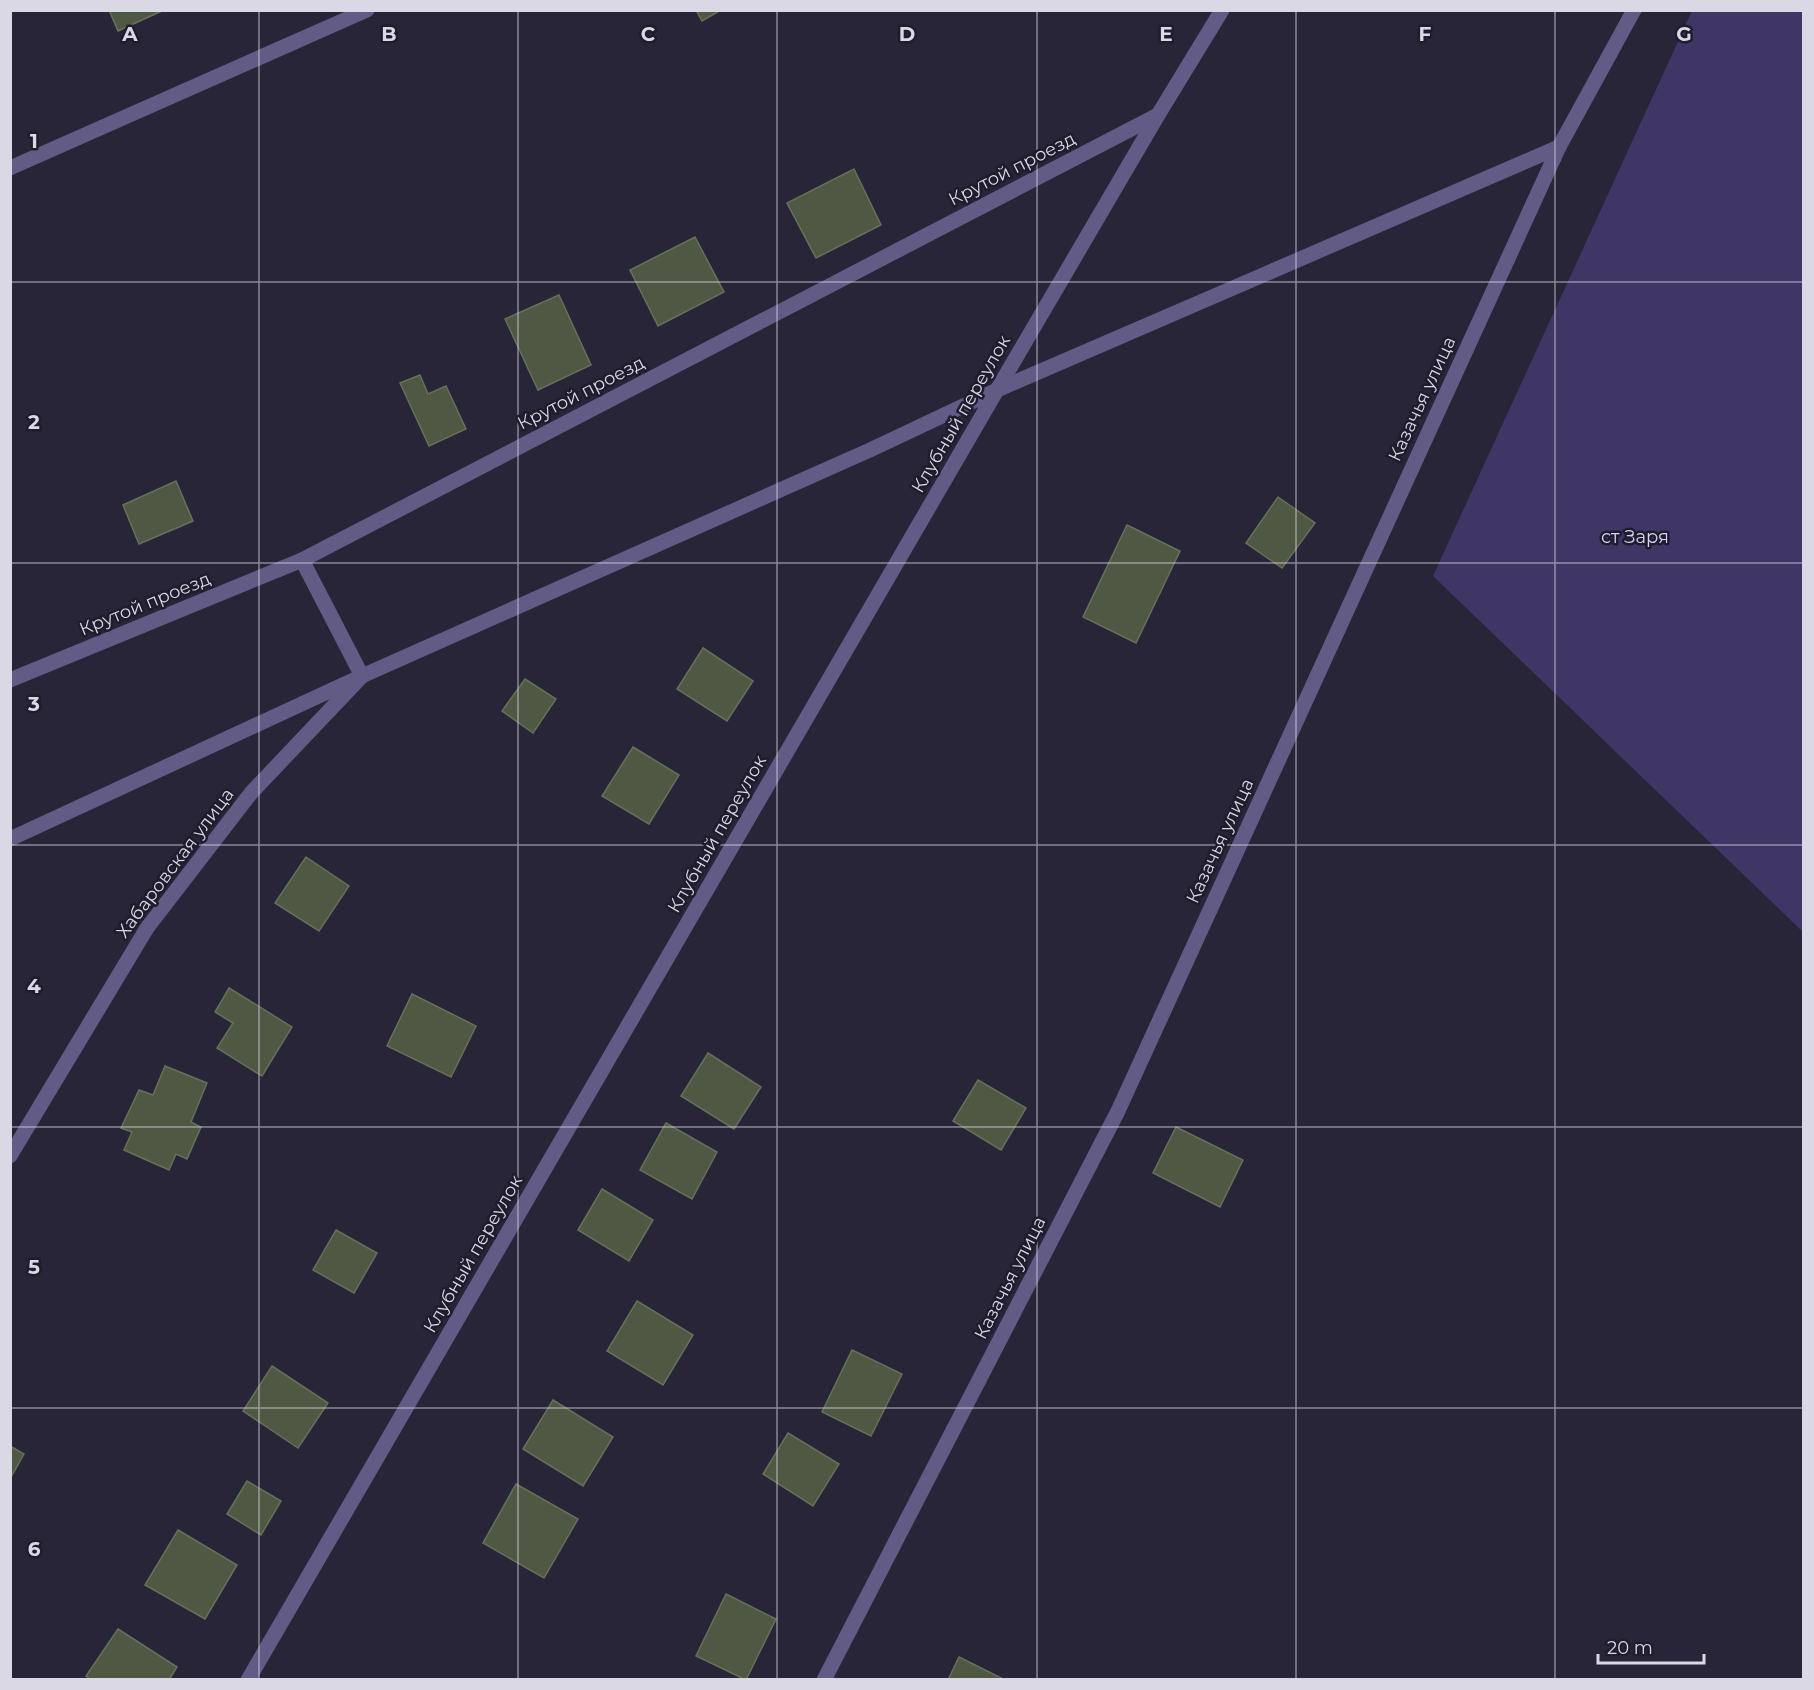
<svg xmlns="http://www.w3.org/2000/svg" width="1814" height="1690" font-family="Montserrat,sans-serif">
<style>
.green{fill:#403666}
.building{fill:#4f5843;stroke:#67705a;stroke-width:1.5}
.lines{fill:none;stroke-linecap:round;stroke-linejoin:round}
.service{stroke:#615b85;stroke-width:15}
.minor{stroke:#615b85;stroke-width:15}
.grid{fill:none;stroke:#d9d8e4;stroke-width:1.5;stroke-opacity:0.55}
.labels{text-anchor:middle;stroke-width:5;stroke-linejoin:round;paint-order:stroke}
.street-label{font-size:18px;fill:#d9d8e4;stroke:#1f1c2e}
.park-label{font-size:18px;fill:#d7d3f6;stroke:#1f1c2e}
.grid-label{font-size:20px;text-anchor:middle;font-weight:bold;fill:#d9d8e4;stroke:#1f1c2e;stroke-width:5;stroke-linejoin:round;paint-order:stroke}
</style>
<rect width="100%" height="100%" fill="#282538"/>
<polygon class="green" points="1692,11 1803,11 1803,932 1433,576"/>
<g class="building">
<polygon points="109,10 164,10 118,31"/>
<polygon points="696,10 721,10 702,21"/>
<polygon points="854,169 881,225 816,258 787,203"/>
<polygon points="695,237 724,292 658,326 630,270"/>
<polygon points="559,295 591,365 538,390 505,319"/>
<polygon points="420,375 428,394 446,386 466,429 429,446 400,383"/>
<polygon points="176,481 193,521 139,544 123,505"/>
<polygon points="1278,497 1315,523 1282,568 1246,543"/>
<polygon points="1127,525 1180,551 1136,643 1083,617"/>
<polygon points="703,648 753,681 727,721 677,689"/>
<polygon points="525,679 556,699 533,733 502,711"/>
<polygon points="633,747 679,775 649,824 602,796"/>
<polygon points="306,857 349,886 319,931 275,903"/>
<polygon points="229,988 292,1027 262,1076 217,1048 233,1023 215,1012"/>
<polygon points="412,994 476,1026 451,1077 387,1046"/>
<polygon points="708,1053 761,1087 734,1129 681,1096"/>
<polygon points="165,1066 207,1083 191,1122 201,1127 187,1159 176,1154 169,1170 124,1150 132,1132 121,1128 139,1090 153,1095"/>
<polygon points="978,1080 1026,1108 1001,1150 953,1121"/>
<polygon points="666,1123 717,1152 692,1199 640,1170"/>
<polygon points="1176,1127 1243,1160 1220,1207 1153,1173"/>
<polygon points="602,1189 653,1220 629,1261 578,1230"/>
<polygon points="336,1230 377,1253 354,1293 313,1270"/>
<polygon points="637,1301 693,1335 663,1385 607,1351"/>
<polygon points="852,1350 902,1374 871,1436 822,1412"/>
<polygon points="272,1366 328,1403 298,1448 243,1411"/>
<polygon points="553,1400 613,1437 583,1486 523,1449"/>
<polygon points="788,1433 839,1464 813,1506 763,1474"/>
<polygon points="10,1446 24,1454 10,1479"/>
<polygon points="247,1481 281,1501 261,1535 227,1514"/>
<polygon points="516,1484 578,1519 544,1578 483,1543"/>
<polygon points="178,1530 237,1565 205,1619 145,1585"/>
<polygon points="726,1594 776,1619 746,1680 696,1656"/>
<polygon points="118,1629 177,1667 169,1680 92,1680 86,1676"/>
<polygon points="959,1657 1005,1680 948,1680"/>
</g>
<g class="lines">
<g class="service">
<polyline points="362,676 870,450 997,390 1559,147"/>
<polyline points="10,839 362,676 302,560"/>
</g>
<g class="minor">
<polyline points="10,168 367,10"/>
<polyline points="10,680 302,560 1158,115"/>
<polyline points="10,1156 147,928 251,793 362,676"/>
<polyline points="248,1680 997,390 1158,115 1222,10"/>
<polyline points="824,1680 1118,1111 1559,147 1634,10"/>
</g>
</g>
<path class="grid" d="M259,10v1670M518,10v1670M777,10v1670M1037,10v1670M1296,10v1670M1555,10v1670M10,282h1794M10,563h1794M10,845h1794M10,1127h1794M10,1408h1794"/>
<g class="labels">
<g class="street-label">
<text transform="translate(1012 169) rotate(-27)" y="6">Крутой проезд</text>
<text transform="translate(581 393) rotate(-27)" y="6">Крутой проезд</text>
<text transform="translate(1422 399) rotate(-65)" y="6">Казачья улица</text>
<text transform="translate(961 414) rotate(-60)" y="6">Клубный переулок</text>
<text transform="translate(145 604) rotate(-22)" y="6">Крутой проезд</text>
<text transform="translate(717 834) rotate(-60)" y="6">Клубный переулок</text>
<text transform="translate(1220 841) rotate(-65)" y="6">Казачья улица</text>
<text transform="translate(175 863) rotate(-53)" y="6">Хабаровская улица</text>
<text transform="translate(473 1254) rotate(-60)" y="6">Клубный переулок</text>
<text transform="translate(1010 1278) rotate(-63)" y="6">Казачья улица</text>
</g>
<g class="park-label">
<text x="1635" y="543">ст Заря</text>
</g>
</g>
<g class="grid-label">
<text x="130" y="41">A</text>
<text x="389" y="41">B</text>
<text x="648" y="41">C</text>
<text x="907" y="41">D</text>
<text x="1166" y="41">E</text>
<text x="1425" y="41">F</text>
<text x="1684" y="41">G</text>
<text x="34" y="148">1</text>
<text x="34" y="429">2</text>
<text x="34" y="711">3</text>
<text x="34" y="993">4</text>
<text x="34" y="1274">5</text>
<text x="34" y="1556">6</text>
</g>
<rect width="1814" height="1690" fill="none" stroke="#d9d8e4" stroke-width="24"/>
<path d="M1598 1654v9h106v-9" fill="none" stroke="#d9d8e4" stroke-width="3"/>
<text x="1607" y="1654" font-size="18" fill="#d9d8e4" stroke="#1f1c2e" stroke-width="4.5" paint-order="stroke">20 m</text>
</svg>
